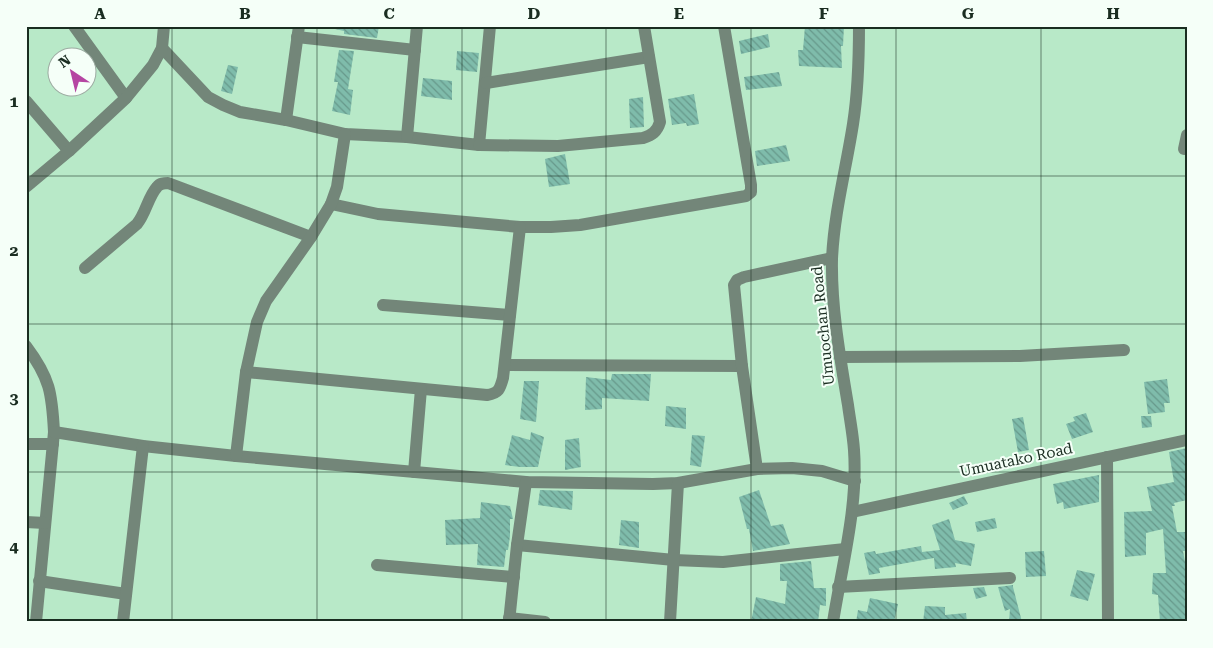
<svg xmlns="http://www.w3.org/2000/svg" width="1213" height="648" font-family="'Roboto Serif',serif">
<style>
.building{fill:url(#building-back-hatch)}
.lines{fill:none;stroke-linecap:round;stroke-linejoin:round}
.minor{stroke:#738679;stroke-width:12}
.grid{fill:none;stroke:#1a2d21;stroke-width:1;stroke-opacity:0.55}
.labels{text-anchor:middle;stroke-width:4;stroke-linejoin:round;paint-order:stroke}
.street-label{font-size:15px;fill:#1a2d21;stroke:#f5fff8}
.neatline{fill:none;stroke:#1a2d21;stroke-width:2}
.grid-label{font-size:16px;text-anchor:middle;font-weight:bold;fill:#1a2d21}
</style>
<defs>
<pattern id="building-back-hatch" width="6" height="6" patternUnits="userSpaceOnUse" patternTransform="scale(1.25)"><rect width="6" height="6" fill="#7fbcab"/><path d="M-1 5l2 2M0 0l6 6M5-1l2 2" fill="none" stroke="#67998b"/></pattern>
</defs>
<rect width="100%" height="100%" fill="#b8e9c8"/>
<g class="building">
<polygon points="335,26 379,26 377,38 344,34 344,31 335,29"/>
<polygon points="805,26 844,26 843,46 841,46 842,68 799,66 798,50 803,50"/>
<polygon points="768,34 770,47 741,54 739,41"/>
<polygon points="339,50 354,51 348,89 353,90 350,115 332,111 338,82 334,82"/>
<polygon points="457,51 479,53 477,72 456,70"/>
<polygon points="228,65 238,67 232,94 221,91"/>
<polygon points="779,72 782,86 746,90 744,77"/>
<polygon points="423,78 452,81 452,100 421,96"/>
<polygon points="694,94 699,124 687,126 686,123 672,125 668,99"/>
<polygon points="643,97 644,127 630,128 629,99"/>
<polygon points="786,145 790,161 757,166 755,151"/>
<polygon points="565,154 570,184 549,187 545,159"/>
<polygon points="612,374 651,374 649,401 602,398 602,409 585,410 586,377 611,380"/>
<polygon points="1167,379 1170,403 1164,403 1165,412 1148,414 1144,382"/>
<polygon points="524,381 539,381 536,422 520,419"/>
<polygon points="666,406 686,408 686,429 665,426"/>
<polygon points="1086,413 1093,432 1072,439 1066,424 1075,421 1073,417"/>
<polygon points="1141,416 1151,416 1152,427 1142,428"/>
<polygon points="1023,417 1029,450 1018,452 1012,419"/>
<polygon points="531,432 544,437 538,467 520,467 505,465 512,435 530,440"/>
<polygon points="692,435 705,436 701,467 690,465"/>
<polygon points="579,438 581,467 565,470 565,440"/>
<polygon points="1187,448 1187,500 1174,503 1175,506 1172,506 1177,532 1187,532 1187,551 1183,551 1187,573 1187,622 1160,622 1158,595 1152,594 1153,573 1166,573 1163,529 1146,533 1146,555 1125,557 1124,512 1152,511 1147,487 1174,482 1169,452"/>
<polygon points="1099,475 1099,502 1064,509 1063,502 1057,504 1053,484"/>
<polygon points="540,490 573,491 572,510 538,505"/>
<polygon points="759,490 771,526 783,524 790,544 753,551 749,529 747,529 739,497"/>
<polygon points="964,496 968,504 953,510 949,503"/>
<polygon points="481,502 510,506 513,519 510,519 510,536 508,550 506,550 504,567 477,565 478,544 446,545 445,520 480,518"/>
<polygon points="995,518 997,528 977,532 975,522"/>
<polygon points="949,519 955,540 975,544 971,566 955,563 956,567 935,569 934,558 879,568 880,573 869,575 864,553 875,551 876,554 921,546 922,552 940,550 932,525"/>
<polygon points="621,520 639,522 639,548 619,545"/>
<polygon points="1044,551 1046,576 1026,577 1025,552"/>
<polygon points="811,561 814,588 826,588 826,606 820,605 818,622 751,622 756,597 785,604 787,581 780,581 780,564"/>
<polygon points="1077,570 1095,574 1088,601 1070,596"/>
<polygon points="1013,585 1013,587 1022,622 1009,622 1010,609 1005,611 998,587"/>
<polygon points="984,587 987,596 976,599 973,588"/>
<polygon points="870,598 898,604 894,622 856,622 858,610 867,612"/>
<polygon points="925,606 945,607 945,615 966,613 967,622 923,622"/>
</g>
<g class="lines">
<g class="minor">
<polyline points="74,26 126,98"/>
<polyline points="297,37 415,50"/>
<polyline points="162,48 208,97 223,105 240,112 286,120 345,134 407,137 479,145 490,26"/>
<polyline points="486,83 649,57"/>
<polyline points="26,101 69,151"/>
<polyline points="286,120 299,26"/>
<polyline points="407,137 417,26"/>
<path d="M479,145l79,1 85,-8c9,-3 14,-6 17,-16l-16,-96"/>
<polyline points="1184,149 1187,135"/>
<polyline points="26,187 69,151 126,98 153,65 162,48 164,26"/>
<polyline points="331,204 378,214 520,227 551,227 580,225 746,196 751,192 751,185 724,26"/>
<path d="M85,268l52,-44c9,-11 11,-27 20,-37 3,-4 7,-4 11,-4l143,54"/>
<polyline points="383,305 510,315"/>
<path d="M26,346c24,32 26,47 28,86l-18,190"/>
<polyline points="840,357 1020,356 1124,350"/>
<polyline points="505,365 742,366"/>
<path d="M246,372l241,23c12,-2 13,-6 16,-17l17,-151"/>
<polyline points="54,432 143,446 236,456 526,482 653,484 678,483 757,469 792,468 822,471 855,481"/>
<polyline points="26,444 53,444"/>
<polyline points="236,456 246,372 257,322 266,301 311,237 331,204 337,187 345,134"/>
<polyline points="1107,457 1108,622"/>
<polyline points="757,469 742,366 734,285 737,280 744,277 832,258"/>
<polyline points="414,472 421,389"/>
<polyline points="852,512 1187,440"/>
<polyline points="26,522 45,523"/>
<polyline points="517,545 674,560 723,562 845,549"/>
<polyline points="377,565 514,577"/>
<polyline points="39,581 126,594"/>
<polyline points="838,587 1010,578"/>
<polyline points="509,618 545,622"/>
<polyline points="123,622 143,446"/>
<polyline points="509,622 517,545 526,482"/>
<polyline points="670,622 678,483"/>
<path d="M833,622c9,-57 25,-115 21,-172 -1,-15 -4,-30 -6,-45 -8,-48 -17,-98 -16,-146 2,-46 14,-90 21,-135 5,-32 6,-65 6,-98"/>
</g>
</g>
<path class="grid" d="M172,26v596M317,26v596M462,26v596M606,26v596M751,26v596M896,26v596M1041,26v596M26,176h1161M26,324h1161M26,472h1161"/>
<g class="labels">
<g class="street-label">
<text transform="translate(823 326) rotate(-96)" y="5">Umuochan Road</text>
<text transform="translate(1016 460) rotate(-12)" y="5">Umuatako Road</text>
</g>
</g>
<rect width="1213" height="648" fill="none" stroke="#f5fff8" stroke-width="55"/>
<g transform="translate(72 72) rotate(325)"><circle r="24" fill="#f5fff8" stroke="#9daba2"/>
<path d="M0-4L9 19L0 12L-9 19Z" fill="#b545a2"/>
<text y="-8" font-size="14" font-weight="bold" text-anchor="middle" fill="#1a2d21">N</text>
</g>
<rect x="28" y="28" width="1158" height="592" class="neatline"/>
<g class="grid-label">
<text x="100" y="19">A</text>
<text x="245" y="19">B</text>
<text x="389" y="19">C</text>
<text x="534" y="19">D</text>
<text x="679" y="19">E</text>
<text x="824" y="19">F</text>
<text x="968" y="19">G</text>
<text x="1113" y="19">H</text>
<text x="14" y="107">1</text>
<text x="14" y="256">2</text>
<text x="14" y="404">3</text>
<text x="14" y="552">4</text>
</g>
</svg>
